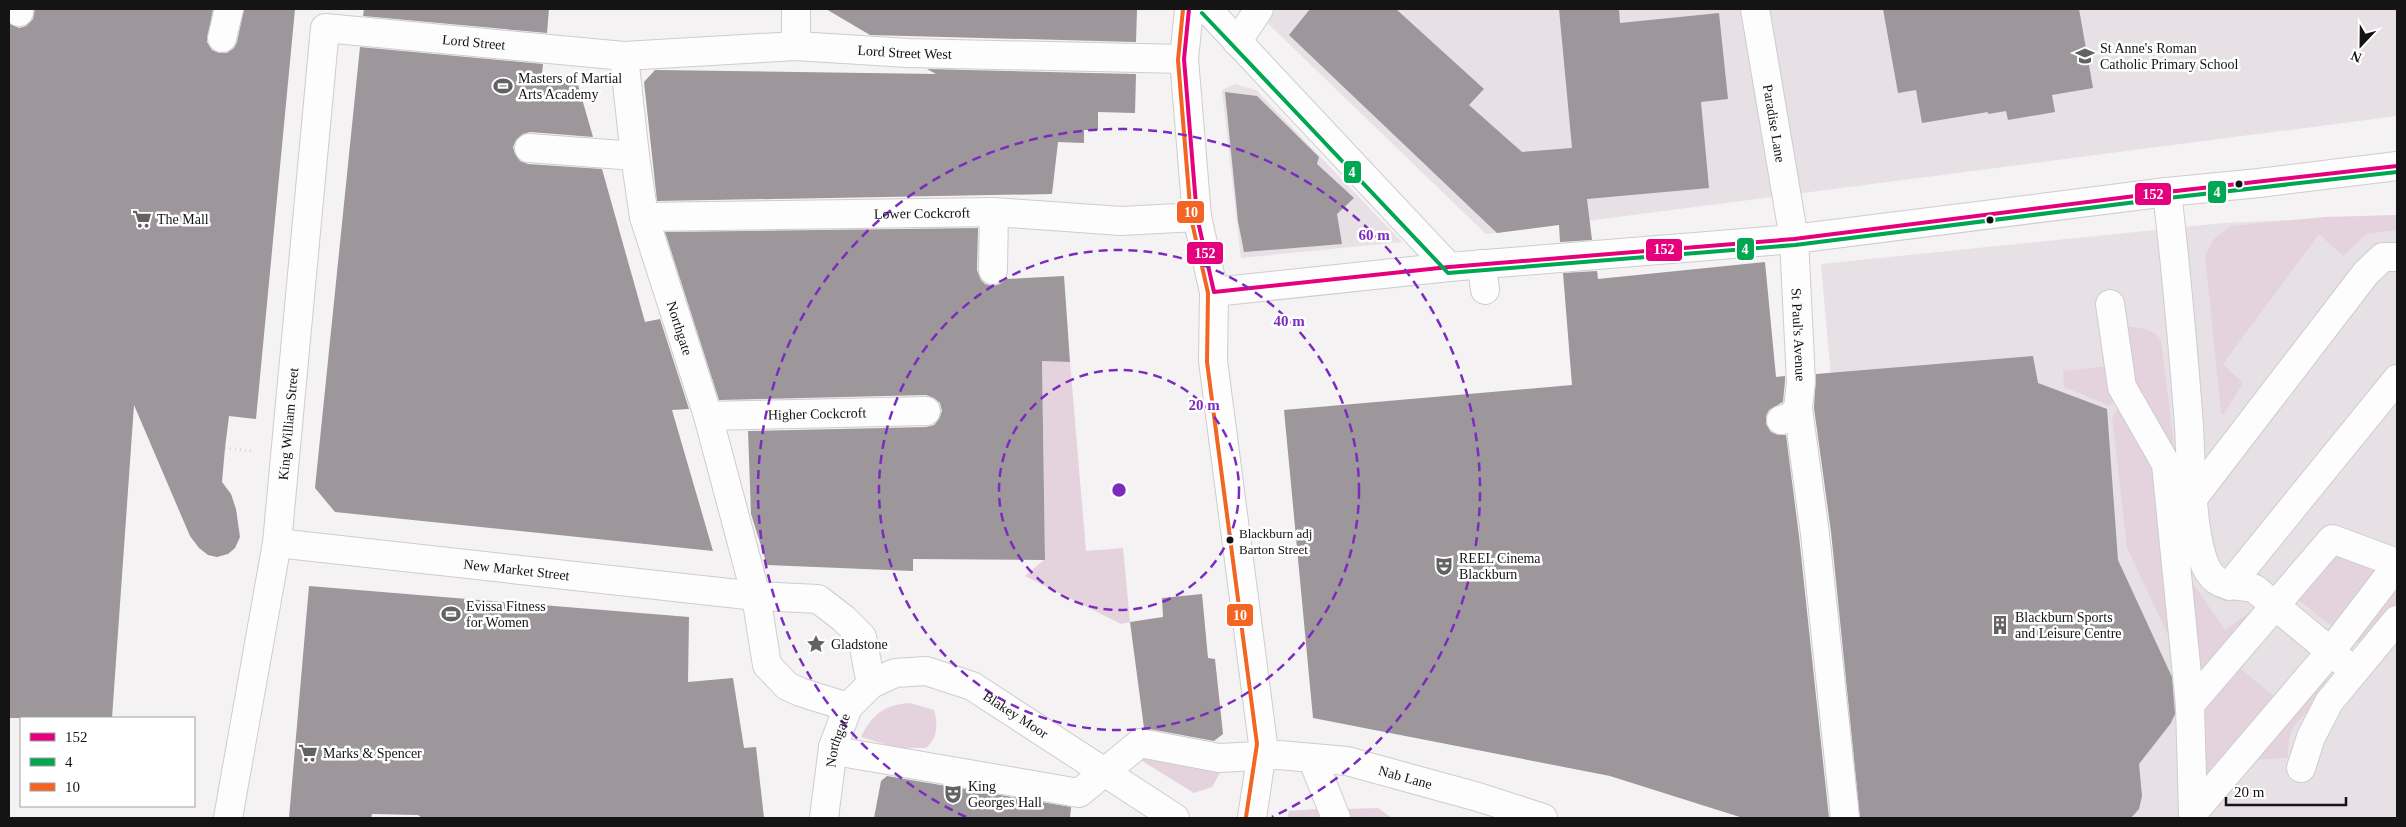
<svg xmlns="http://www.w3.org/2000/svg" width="2406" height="827" font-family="'Times New Roman',serif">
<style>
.built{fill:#e7e0e4}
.green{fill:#e4d3dc}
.building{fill:#9d969a}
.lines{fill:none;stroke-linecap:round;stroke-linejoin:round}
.minor-casing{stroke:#cecdce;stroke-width:30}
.path{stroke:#d5d3d4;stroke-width:3;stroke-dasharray:1 4;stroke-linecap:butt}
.minor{stroke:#fdfdfd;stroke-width:28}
.bus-1-casing{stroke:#fff;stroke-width:8}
.bus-2-casing{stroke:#fff;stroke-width:8}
.bus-3-casing{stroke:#fff;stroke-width:8}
.bus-1{stroke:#e5007d;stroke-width:4}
.bus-2{stroke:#00a651;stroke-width:4}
.bus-3{stroke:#f26522;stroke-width:4}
.ring{fill:none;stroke:#7b2cbf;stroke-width:2.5;stroke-dasharray:9 6}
.bus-dot{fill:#151415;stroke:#fff;stroke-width:2}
.labels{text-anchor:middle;stroke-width:5;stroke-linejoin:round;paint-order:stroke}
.bus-label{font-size:13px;fill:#151415;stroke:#fff;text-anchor:start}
.street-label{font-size:14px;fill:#151415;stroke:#fff}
.poi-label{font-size:14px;fill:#151415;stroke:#fff;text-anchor:start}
.centre{fill:#7b2cbf;stroke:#fff;stroke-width:2.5}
.ring-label{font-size:15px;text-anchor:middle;font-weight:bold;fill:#7b2cbf;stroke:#fff;stroke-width:5;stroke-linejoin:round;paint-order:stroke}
.line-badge{stroke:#fff;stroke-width:2}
.badge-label{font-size:14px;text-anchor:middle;font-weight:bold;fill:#fff}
</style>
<rect width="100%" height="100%" fill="#f4f2f3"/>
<g class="built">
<polygon points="1253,9 2397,9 2397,116 1486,234"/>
<polygon points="1235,84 1256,90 1402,242 1241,258 1222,90"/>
<polygon points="2397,215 2397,818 1870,818 1821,264 2224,223"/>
</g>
<g class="green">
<polygon points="2397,215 2397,230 2366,234 2343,256 2319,234 2223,364 2243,383 2224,414 2221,413 2205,255 2214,239 2231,226 2325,217"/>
<path d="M2122,326c14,2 30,1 39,14l15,122 -45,-83z"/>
<polygon points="1042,361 1070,362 1086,551 1123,548 1130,622 1121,624 1025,576 1045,559"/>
<polygon points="2108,366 2117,397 2110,406 2064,387 2063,371"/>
<polygon points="2120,406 2156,471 2170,632 2167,633 2127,548 2112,417"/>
<polygon points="2334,548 2385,565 2334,628 2294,596"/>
<polygon points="2185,572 2225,630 2253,610 2260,615 2197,690"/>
<polygon points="2397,589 2397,608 2362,641 2356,643 2352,640 2393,591"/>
<polygon points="2236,665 2276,698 2204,787 2198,712"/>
<path d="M2326,672c8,21 -22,39 -32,55 -6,10 -6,20 -6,31l-36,2z"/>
<path d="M910,703l24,7c4,14 4,27 -8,38h-29l-36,-11c11,-23 23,-32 49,-34z"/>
<polygon points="1134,756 1215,771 1220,773 1212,787 1194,793"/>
<polygon points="1378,808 1392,818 1350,818 1348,809"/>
<polygon points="1316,809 1320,812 1323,818 1287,818 1289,811"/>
</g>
<g class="building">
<polygon points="35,9 213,9 207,42 212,50 219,53 227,53 234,48 237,42 244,9 295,9 256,419 229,416 225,448 222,482 231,494 236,509 240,537 235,548 228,554 217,557 208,555 199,548 190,536 134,405 112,718 9,718 9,23 19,28 26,26 33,19"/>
<polygon points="364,9 549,9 547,33 363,16"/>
<polygon points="826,9 1137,9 1136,42 870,35"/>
<polygon points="1310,9 1396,9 1484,89 1469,105 1522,152 1572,148 1559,9 1619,9 1620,23 1719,13 1728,99 1701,102 1709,188 1587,199 1592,240 1560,242 1559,225 1497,233 1289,35"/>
<polygon points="1883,9 2079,9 2093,88 2052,95 2055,112 2008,120 2006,111 1988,114 1988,112 1922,123 1916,90 1898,93"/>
<polygon points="360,47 543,64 542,74 576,78 593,137 530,132 523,134 516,140 513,147 515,154 520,161 528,164 602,169 645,322 660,319 689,409 672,410 713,551 335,512 315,488"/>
<polygon points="927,69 1136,74 1135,113 1098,112 1098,130 1084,130 1084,143 1058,142 1052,194 657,201 644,82 655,70 936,74"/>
<polygon points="1225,92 1257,96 1319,157 1317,164 1354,198 1337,214 1342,244 1244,252 1238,221"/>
<polygon points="978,228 977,270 981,280 985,284 993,286 1000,284 1006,279 1064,276 1070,362 1042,361 1045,560 913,559 913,571 767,565 751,514 748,431 926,427 934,425 939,419 942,411 940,403 934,398 926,395 719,400 665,232"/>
<polygon points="1765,262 1776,377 1785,376 1785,381 1783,402 1769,410 1766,416 1766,424 1771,432 1778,435 1786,435 1799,536 1829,818 1743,818 1610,776 1313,718 1284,410 1572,385 1563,273 1597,271 1598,279"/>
<polygon points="2033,356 2038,383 2107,409 2118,560 2172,677 2175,714 2171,723 2139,764 2142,796 2139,809 2131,818 1860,818 1831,532 1814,408 1816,374"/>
<polygon points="309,586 689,617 688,682 733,678 744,748 756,747 764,818 422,818 418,815 372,814 371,818 289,818"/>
<polygon points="1202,594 1208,658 1215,659 1223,734 1214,741 1144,728 1130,622 1163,617 1162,598"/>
<polygon points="887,776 1071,807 1070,818 874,818 881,781"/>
</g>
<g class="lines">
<g class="minor-casing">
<g id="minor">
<polyline points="1189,9 1184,59 1197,217 1214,292 1213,361 1263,744 1252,818"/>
<polyline points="1207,9 1449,267"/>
<path id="s1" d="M1755,9l39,230 7,143 -3,26 -7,9 -10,3"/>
<polyline points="19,12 19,9"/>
<polyline points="222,38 229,9"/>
<polyline points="1237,42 1259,9"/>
<polyline points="796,46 796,9"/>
<path id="s2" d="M624,56l11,100 9,61 64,199 48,180 11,69 20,21 13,6 48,15"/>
<polyline points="529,148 635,156"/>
<path d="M2167,192c9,77 16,155 22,233 2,37 2,110 17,142 12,25 31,15 49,22l99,82"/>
<path id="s3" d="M644,217l350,-5 127,9 76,-4"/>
<polyline points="1482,264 1485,290"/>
<polyline points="993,270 994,212"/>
<polyline points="1214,292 1449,267 1794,239 2167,192 2259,183 2397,166"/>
<polyline points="2110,304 2122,387 2166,464 2190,705 2193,813 2195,818"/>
<polyline points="1798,408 1815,534 1845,818"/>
<path id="s4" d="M708,416l218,-5"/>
<polyline points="2194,497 2366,273 2383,257 2397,257"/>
<path id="s5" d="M277,543l479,53 62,3 26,20 18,18 9,47"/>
<polyline points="2229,586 2397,379"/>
<polyline points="2190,705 2332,539 2397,563"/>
<path id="s6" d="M833,747l8,5 238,41 61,-50 79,15 60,-3 68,6 131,36 65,21"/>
<polyline points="1312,758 1336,818"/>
<polyline points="2301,768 2311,737 2329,702 2397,620"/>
<polyline points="2193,813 2331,651 2397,565"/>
<path id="s7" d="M228,818l49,-275 48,-515 299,28 172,-10 112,7 276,6"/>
<path id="s8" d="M824,818l9,-71 15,-40 23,-23 24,-11 31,-2 46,15 203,132"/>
</g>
</g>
<polyline class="path" points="225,448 252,451"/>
<use href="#minor" class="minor"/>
<g class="bus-1-casing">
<polyline id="bus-1" points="1189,9 1184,59 1197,217 1214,292 1449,267 1794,239 2167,192 2397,166"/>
</g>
<g class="bus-2-casing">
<polyline id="bus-2" points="1202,13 1448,273 1795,245 2168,198 2397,172"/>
</g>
<g class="bus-3-casing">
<polyline id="bus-3" points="1183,9 1178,60 1191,218 1208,293 1207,362 1257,744 1246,817"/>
</g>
<use href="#bus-1" class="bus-1"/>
<use href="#bus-2" class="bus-2"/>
<use href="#bus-3" class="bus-3"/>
</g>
<g class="ring">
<circle cx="1119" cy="490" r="120"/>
<circle cx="1119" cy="490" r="240"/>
<path d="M966 817A361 361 0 1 1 1272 817"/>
</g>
<defs>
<g id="school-bare" transform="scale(1.5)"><path d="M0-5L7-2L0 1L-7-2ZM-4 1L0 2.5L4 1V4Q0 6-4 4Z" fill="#636263" stroke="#fff" stroke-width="2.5" paint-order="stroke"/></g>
<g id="stadium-bare" transform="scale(1.5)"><path d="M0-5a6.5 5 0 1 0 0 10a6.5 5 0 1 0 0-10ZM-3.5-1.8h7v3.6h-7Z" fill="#636263" stroke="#fff" stroke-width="2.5" paint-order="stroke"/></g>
<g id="supermarket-bare" transform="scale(1.5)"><path d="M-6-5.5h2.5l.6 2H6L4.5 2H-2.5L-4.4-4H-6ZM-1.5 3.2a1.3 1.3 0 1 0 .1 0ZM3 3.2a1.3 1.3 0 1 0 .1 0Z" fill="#636263" stroke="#fff" stroke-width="2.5" paint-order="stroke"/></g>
<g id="theatre-bare" transform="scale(1.5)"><path d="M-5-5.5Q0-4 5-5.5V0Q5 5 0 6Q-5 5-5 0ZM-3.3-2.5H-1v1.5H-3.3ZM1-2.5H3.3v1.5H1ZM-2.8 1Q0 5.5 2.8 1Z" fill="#636263" stroke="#fff" stroke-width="2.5" paint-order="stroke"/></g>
<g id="building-bare" transform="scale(1.5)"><path d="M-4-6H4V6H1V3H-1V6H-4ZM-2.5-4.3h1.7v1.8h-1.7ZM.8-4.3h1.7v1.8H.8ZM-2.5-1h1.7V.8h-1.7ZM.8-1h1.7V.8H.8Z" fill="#636263" stroke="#fff" stroke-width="2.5" paint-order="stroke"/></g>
<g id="sight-bare" transform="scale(1.5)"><path d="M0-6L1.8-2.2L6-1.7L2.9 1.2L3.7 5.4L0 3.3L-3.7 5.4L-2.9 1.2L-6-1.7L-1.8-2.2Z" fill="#636263" stroke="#fff" stroke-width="2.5" paint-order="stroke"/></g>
</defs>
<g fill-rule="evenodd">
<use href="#school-bare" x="2085" y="56"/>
<use href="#stadium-bare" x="503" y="86"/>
<use href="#supermarket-bare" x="142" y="219"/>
<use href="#theatre-bare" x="1444" y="566"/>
<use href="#stadium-bare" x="451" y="614"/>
<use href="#building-bare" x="2000" y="625"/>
<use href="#sight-bare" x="816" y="644"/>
<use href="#supermarket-bare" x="308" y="753"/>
<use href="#theatre-bare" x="953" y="794"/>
</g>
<g class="bus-dot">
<circle cx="2239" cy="184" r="4.5"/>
<circle cx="1990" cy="220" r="4.5"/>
<circle cx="1230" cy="540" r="4.5"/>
</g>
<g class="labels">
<g class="bus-label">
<text x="1239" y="538">Blackburn adj<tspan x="1239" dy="16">Barton Street</tspan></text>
</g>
<g class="street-label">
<text dy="5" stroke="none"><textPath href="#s7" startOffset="946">Lord Street</textPath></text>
<text dy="5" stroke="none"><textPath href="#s7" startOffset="1378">Lord Street West</textPath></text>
<text dy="5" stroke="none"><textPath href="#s1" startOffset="116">Paradise Lane</textPath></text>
<text dy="5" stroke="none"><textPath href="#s3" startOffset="278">Lower Cockcroft</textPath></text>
<text dy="5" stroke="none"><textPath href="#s2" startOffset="279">Northgate</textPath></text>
<text dy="5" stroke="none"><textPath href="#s1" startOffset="329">St Paul's Avenue</textPath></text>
<text dy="5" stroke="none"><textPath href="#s4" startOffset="109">Higher Cockcroft</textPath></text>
<text dy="5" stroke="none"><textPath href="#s7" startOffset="399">King William Street</textPath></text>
<text dy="5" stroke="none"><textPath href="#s5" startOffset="241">New Market Street</textPath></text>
<text dy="5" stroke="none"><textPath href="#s8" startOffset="305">Blakey Moor</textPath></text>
<text dy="5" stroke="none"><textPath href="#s8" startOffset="79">Northgate</textPath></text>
<text dy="5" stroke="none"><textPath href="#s6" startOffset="599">Nab Lane</textPath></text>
</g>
<g class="poi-label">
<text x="2100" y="53">St Anne's Roman<tspan x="2100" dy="16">Catholic Primary School</tspan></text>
<text x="518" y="83">Masters of Martial<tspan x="518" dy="16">Arts Academy</tspan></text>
<text x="157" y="224">The Mall</text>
<text x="1459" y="563">REEL Cinema<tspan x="1459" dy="16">Blackburn</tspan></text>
<text x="466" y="611">Evissa Fitness<tspan x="466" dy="16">for Women</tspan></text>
<text x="2015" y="622">Blackburn Sports<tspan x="2015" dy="16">and Leisure Centre</tspan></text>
<text x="831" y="649">Gladstone</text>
<text x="323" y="758">Marks &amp; Spencer</text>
<text x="968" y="791">King<tspan x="968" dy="16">Georges Hall</tspan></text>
</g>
</g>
<circle cx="1119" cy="490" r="8" class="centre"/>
<g class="ring-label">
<text x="1374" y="240">60 m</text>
<text x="1289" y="326">40 m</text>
<text x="1204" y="410">20 m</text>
</g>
<g class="line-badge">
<rect x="1343" y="160" width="19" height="24" rx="5" fill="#00a651"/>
<rect x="2207" y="180" width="20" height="24" rx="5" fill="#00a651"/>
<rect x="2134" y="182" width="38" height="24" rx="5" fill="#e5007d"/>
<rect x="1176" y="200" width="29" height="24" rx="5" fill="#f26522"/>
<rect x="1736" y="237" width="19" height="24" rx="5" fill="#00a651"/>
<rect x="1645" y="238" width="38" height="24" rx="5" fill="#e5007d"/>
<rect x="1186" y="241" width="38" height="24" rx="5" fill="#e5007d"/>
<rect x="1226" y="603" width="28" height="24" rx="5" fill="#f26522"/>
</g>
<g class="badge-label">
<text x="1352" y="177">4</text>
<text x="2217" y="197">4</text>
<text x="2153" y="199">152</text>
<text x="1191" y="217">10</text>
<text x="1745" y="254">4</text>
<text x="1664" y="254">152</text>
<text x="1205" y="258">152</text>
<text x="1240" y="620">10</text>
</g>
<rect width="2406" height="827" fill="none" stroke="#151415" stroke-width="20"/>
<rect x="20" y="717" width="175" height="90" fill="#ffffff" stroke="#a1a1a1"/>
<rect x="30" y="733" width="25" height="8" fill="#e5007d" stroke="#a1a1a1"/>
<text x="65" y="742" font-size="15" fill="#151415">152</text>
<rect x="30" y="758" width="25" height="8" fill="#00a651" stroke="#a1a1a1"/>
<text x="65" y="767" font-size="15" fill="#151415">4</text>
<rect x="30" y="783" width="25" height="8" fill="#f26522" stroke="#a1a1a1"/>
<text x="65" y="792" font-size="15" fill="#151415">10</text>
<g transform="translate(2361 45) rotate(202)" stroke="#ffffff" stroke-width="4" paint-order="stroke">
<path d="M0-4L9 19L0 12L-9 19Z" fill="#151415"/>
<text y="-8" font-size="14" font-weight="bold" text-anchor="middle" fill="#151415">N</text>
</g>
<path d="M2226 797v8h120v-8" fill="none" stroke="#151415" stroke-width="2.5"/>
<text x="2234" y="797" font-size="15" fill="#151415" stroke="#ffffff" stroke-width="4" paint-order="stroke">20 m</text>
</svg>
